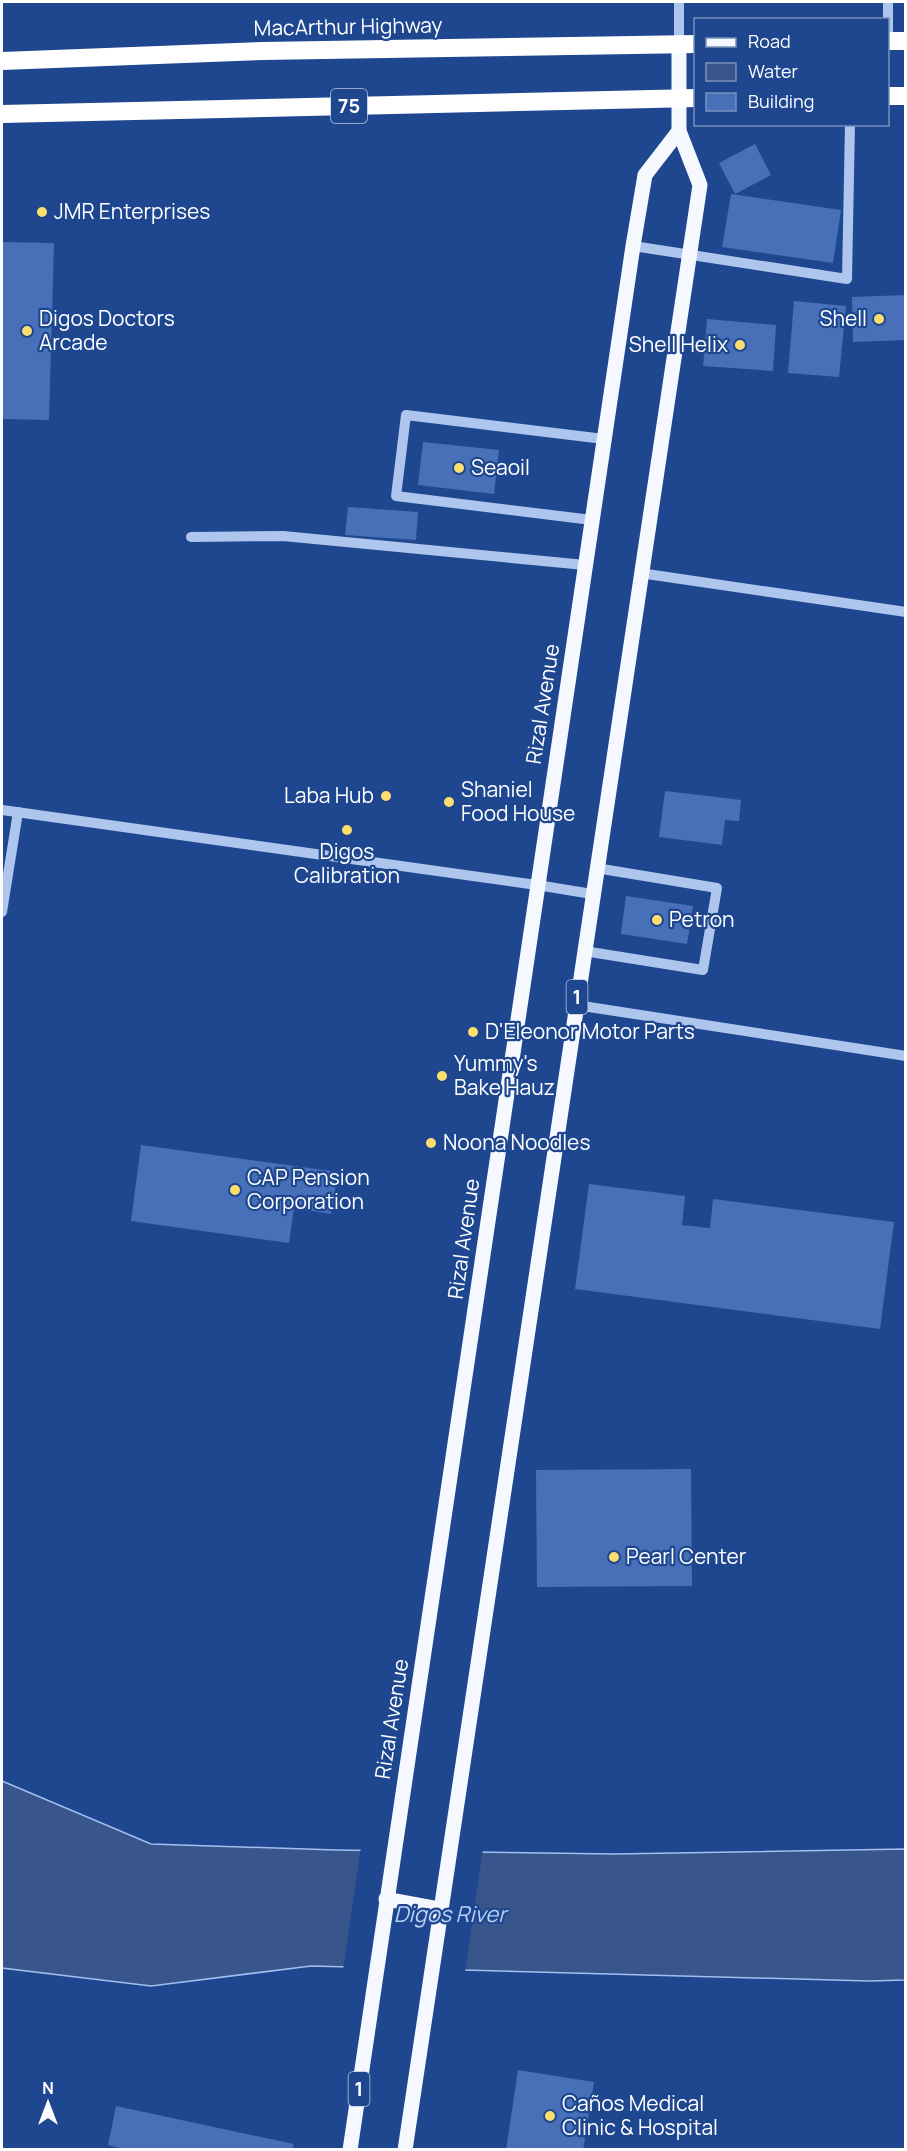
<svg xmlns="http://www.w3.org/2000/svg" width="907" height="2151" font-family="Manrope,sans-serif">
<style>
.water{fill:#39568c;stroke:#a2bfef;stroke-width:1.5}
.pier{fill:#1e4790}
.building{fill:#4770b8}
.lines{fill:none;stroke-linecap:round;stroke-linejoin:round}
.minor{stroke:#aec6ed;stroke-width:10}
.major{stroke:#f5f8ff;stroke-width:15}
.highway{stroke:#fff;stroke-width:18}
.poi-dot{fill:#fcde6e;stroke:#1e4790;stroke-width:2}
.labels{text-anchor:middle;stroke-width:4.5;stroke-linejoin:round;paint-order:stroke}
.shield{fill:#1e4790;stroke:#bcc8de;stroke-width:1.5}
.shield-label{font-size:20px;font-weight:bold;fill:#fff}
.street-label{font-size:21px;fill:#fff;stroke:#1e4790}
.poi-label{font-size:21px;fill:#fff;stroke:#1e4790;text-anchor:start}
.water-label{font-size:22px;font-style:italic;fill:#bad0f4;stroke:#1e4790}
</style>
<rect width="100%" height="100%" fill="#1e4790"/>
<polygon class="water" points="2,1781 151,1844 336,1850 614,1854 905,1849 905,1980 869,1981 311,1966 151,1986 2,1968"/>
<polygon class="pier" points="361,1847 483,1849 465,1972 343,1970"/>
<g class="building">
<polygon points="755,144 771,175 735,194 719,163"/>
<polygon points="731,194 841,210 833,263 722,247"/>
<polygon points="2,242 54,243 49,420 2,419"/>
<polygon points="906,295 906,340 853,342 852,297"/>
<polygon points="794,301 846,306 839,377 788,373"/>
<polygon points="707,319 776,325 773,371 703,366"/>
<polygon points="423,442 499,450 494,494 418,485"/>
<polygon points="348,507 418,512 416,540 345,535"/>
<polygon points="665,791 741,800 739,821 725,820 722,845 659,837"/>
<polygon points="626,896 693,906 687,944 621,934"/>
<polygon points="141,1145 338,1172 331,1214 294,1208 289,1243 131,1221"/>
<polygon points="589,1184 685,1196 682,1225 710,1228 713,1199 894,1222 880,1329 575,1289"/>
<polygon points="691,1469 692,1586 537,1587 536,1470"/>
<polygon points="518,2070 594,2082 583,2150 506,2150"/>
<polygon points="116,2106 294,2144 292,2150 128,2150 108,2145"/>
</g>
<g class="lines">
<g class="minor">
<polyline points="679,2 679,44"/>
<polyline points="888,41 888,2"/>
<polyline points="633,246 847,279 850,124"/>
<polyline points="592,520 396,496 406,415 604,439"/>
<polyline points="191,537 283,536 585,565"/>
<polyline points="640,573 906,612"/>
<polyline points="2,810 537,885 592,894"/>
<polyline points="2,912 18,812"/>
<polyline points="584,951 703,970 717,888 596,868"/>
<polyline points="576,1005 906,1056"/>
</g>
<g class="major">
<polyline points="386,1899 440,1909"/>
<polyline points="350,2150 633,246 645,175 679,131"/>
<polyline points="405,2150 700,185 679,131 679,44"/>
</g>
<g class="highway">
<polyline points="888,41 906,41"/>
<polyline points="2,61 262,51 696,44"/>
<polyline points="888,96 906,96"/>
<polyline points="2,114 696,98"/>
</g>
</g>
<g class="poi-dot">
<circle cx="42" cy="212" r="6"/>
<circle cx="879" cy="319" r="6"/>
<circle cx="27" cy="331" r="6"/>
<circle cx="740" cy="345" r="6"/>
<circle cx="459" cy="468" r="6"/>
<circle cx="386" cy="796" r="6"/>
<circle cx="449" cy="802" r="6"/>
<circle cx="347" cy="830" r="6"/>
<circle cx="657" cy="920" r="6"/>
<circle cx="473" cy="1032" r="6"/>
<circle cx="442" cy="1076" r="6"/>
<circle cx="431" cy="1143" r="6"/>
<circle cx="235" cy="1190" r="6"/>
<circle cx="614" cy="1557" r="6"/>
<circle cx="550" cy="2116" r="6"/>
</g>
<g class="labels">
<g class="shield">
<rect x="331" y="89" width="36" height="34" rx="4.5"/>
<rect x="566.5" y="980" width="21" height="34" rx="4.5"/>
<rect x="348.5" y="2072" width="21" height="34" rx="4.5"/>
</g>
<g class="shield-label">
<text x="349" y="113">75</text>
<text x="577" y="1004">1</text>
<text x="359" y="2096">1</text>
</g>
<g class="street-label">
<text transform="translate(348 27) rotate(-1)" y="7">MacArthur Highway</text>
<text transform="translate(543 704) rotate(-81)" y="7">Rizal Avenue</text>
<text transform="translate(464 1239) rotate(-82)" y="7">Rizal Avenue</text>
<text transform="translate(392 1719) rotate(-81)" y="7">Rizal Avenue</text>
</g>
<g class="poi-label">
<text x="54" y="219">JMR Enterprises</text>
<text x="39" y="326">Digos Doctors<tspan x="39" dy="24">Arcade</tspan></text>
<text x="867" y="326" text-anchor="end">Shell</text>
<text x="728" y="352" text-anchor="end">Shell Helix</text>
<text x="471" y="475">Seaoil</text>
<text x="461" y="797">Shaniel<tspan x="461" dy="24">Food House</tspan></text>
<text x="374" y="803" text-anchor="end">Laba Hub</text>
<text x="347" y="859" text-anchor="middle">Digos<tspan x="347" dy="24">Calibration</tspan></text>
<text x="669" y="927">Petron</text>
<text x="485" y="1039">D'Eleonor Motor Parts</text>
<text x="454" y="1071">Yummy's<tspan x="454" dy="24">Bake Hauz</tspan></text>
<text x="443" y="1150">Noona Noodles</text>
<text x="247" y="1185">CAP Pension<tspan x="247" dy="24">Corporation</tspan></text>
<text x="626" y="1564">Pearl Center</text>
<text x="562" y="2111">Caños Medical<tspan x="562" dy="24">Clinic &amp; Hospital</tspan></text>
</g>
<g class="water-label">
<text x="450" y="1922">Digos River</text>
</g>
</g>
<rect width="907" height="2151" fill="none" stroke="#ffffff" stroke-width="6"/>
<rect x="694" y="18" width="195" height="108" fill="#1e4790" stroke="#7891bc" stroke-width="1.5"/>
<rect x="706" y="38" width="30" height="9" fill="#f5f8ff" stroke="#7891bc" stroke-width="1.5"/>
<text x="748" y="48" font-size="18" fill="#ffffff">Road</text>
<rect x="706" y="63" width="30" height="18" fill="#39568c" stroke="#7891bc" stroke-width="1.5"/>
<text x="748" y="78" font-size="18" fill="#ffffff">Water</text>
<rect x="706" y="93" width="30" height="18" fill="#4770b8" stroke="#7891bc" stroke-width="1.5"/>
<text x="748" y="108" font-size="18" fill="#ffffff">Building</text>
<g transform="translate(48 2103)" stroke="#1e4790" stroke-width="4.5" paint-order="stroke">
<path d="M0-4.5L10 22L0 15L-10 22Z" fill="#ffffff"/>
<text y="-9" font-size="16" font-weight="bold" text-anchor="middle" fill="#ffffff">N</text>
</g>
</svg>
